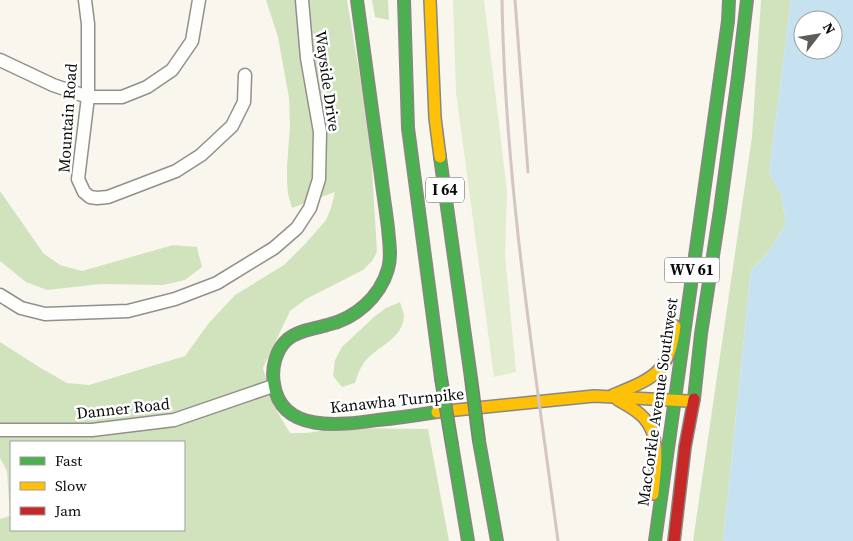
<svg xmlns="http://www.w3.org/2000/svg" width="853" height="541" font-family="'Source Serif 4',serif">
<style>
.green{fill:#e1edce}
.forest{fill:#d1e3bd;fill-rule:evenodd}
.water{fill:#c6e2f0;fill-rule:evenodd}
.lines{fill:none;stroke-linecap:round;stroke-linejoin:round}
.street-casing{stroke:#92908c;stroke-width:15}
.fast-casing{stroke:#888783;stroke-width:14}
.slow-casing{stroke:#888783;stroke-width:14}
.jam-casing{stroke:#888783;stroke-width:14}
.street{stroke:#fefefc;stroke-width:12}
.fast{stroke:#4caf50;stroke-width:11}
.slow{stroke:#ffc107;stroke-width:11}
.jam{stroke:#c62828;stroke-width:11}
.rail{stroke:#d4c5c4;stroke-width:3}
.fast-bridge-casing{stroke:#7f7e7a;stroke-width:14;stroke-linecap:butt}
.fast-bridge{stroke:#4caf50;stroke-width:11}
.labels{text-anchor:middle;stroke-width:5;stroke-linejoin:round;paint-order:stroke}
.shield{fill:#fff;stroke:#545454;stroke-width:1}
.shield-label{font-size:15px;font-weight:bold;fill:#0a0a0a}
.street-label{font-size:16px;fill:#0a0a0a;stroke:#fff}
</style>
<rect width="100%" height="100%" fill="#f9f6ed"/>
<polygon class="green" points="453,0 484,0 507,191 505,255 516,372 494,377 456,92"/>
<g class="forest">
<path d="M266,0h81l23,136 7,116 -5,9 -9,9 -57,29 -16,12 -27,57 11,38 16,27h17l30,-5 91,1 21,112h-449v-22l10,-3 -3,-45 -7,-13v-116l39,25 28,16 22,2 96,-29 23,-32 27,-29 49,-30 22,-22 20,-23 5,-12 4,-16 -43,16 -4,-14 -1,-13v-14l3,-42 -1,-27 -11,-61zM11,442h173v88h-173z"/>
<polygon points="372,0 388,0 389,20 375,17"/>
<polygon points="761,0 791,0 769,172 781,195 786,224 767,254 751,270 723,541 693,541 752,137"/>
<polygon points="0,191 44,254 60,265 82,271 173,245 197,247 202,267 185,280 163,285 101,284 47,290 26,282 0,261"/>
<path d="M400,302c1,4 4,10 4,15 -2,21 -23,28 -36,41 -7,7 -10,16 -13,25l-13,4 -9,-11 2,-16 7,-13 32,-30 12,-9z"/>
</g>
<path class="water" d="M791,0h62v541h-130l28,-271 16,-16 19,-30 -5,-29 -12,-23zM803,20h30v30h-30z"/>
<g class="lines">
<g class="street-casing">
<g id="street">
<polyline points="85,0 88,24 88,97 78,179 84,192 90,197 97,198 108,197 176,171 201,155 232,126 244,102 245,75"/>
<polyline points="0,60 53,85 88,97 122,97 147,87 172,70 192,41 199,0"/>
<polyline points="0,295 21,308 45,314 128,311 175,299 217,283 274,248 297,228 310,208 319,179 320,132 307,58 302,0"/>
<polyline points="0,430 92,430 174,420 273,386"/>
</g>
</g>
<g class="fast-casing">
<g id="fast">
<path d="M357,0c8,59 16,117 24,176 2,17 5,35 7,52 1,14 4,28 0,41 -8,28 -33,50 -61,56 -13,4 -28,5 -39,14 -12,10 -17,29 -14,45 7,50 68,41 104,36 20,-2 40,-5 59,-8"/>
<polyline points="404,0 408,128 441,378"/>
<polyline points="440,157 471,378"/>
<polyline points="694,399 701,334 720,210 738,77 747,0"/>
<polyline points="479,441 497,541"/>
<polyline points="452,445 468,541"/>
<polyline points="655,541 728,21 729,0"/>
</g>
</g>
<g class="slow-casing">
<g id="slow">
<polyline points="430,0 435,118 440,157"/>
<path d="M613,395c41,-17 56,-22 62,-69"/>
<path d="M618,400c9,5 19,10 26,18 18,20 11,51 9,76"/>
<polyline points="437,412 594,396 688,401"/>
</g>
</g>
<g class="jam-casing">
<polyline id="jam" points="674,541 685,447 694,399"/>
</g>
<use href="#street" class="street"/>
<use href="#fast" class="fast"/>
<use href="#slow" class="slow"/>
<use href="#jam" class="jam"/>
<g class="rail">
<path d="M502,0c3,181 32,361 56,541"/>
<polyline points="515,0 528,172"/>
</g>
<g class="fast-bridge-casing">
<g id="fast-bridge">
<polyline points="441,378 452,445"/>
<polyline points="471,378 479,441"/>
</g>
</g>
<use href="#fast-bridge" class="fast-bridge"/>
</g>
<g class="labels">
<g class="shield">
<rect x="426" y="177.5" width="38" height="25" rx="4"/>
<rect x="664.5" y="257.5" width="55" height="25" rx="4"/>
</g>
<g class="shield-label">
<text x="445" y="195">I 64</text>
<text x="692" y="275">WV 61</text>
</g>
<g class="street-label">
<text transform="translate(328 81) rotate(82)" y="6">Wayside Drive</text>
<text transform="translate(67 118) rotate(-86)" y="6">Mountain Road</text>
<text transform="translate(397 400) rotate(-6)" y="6">Kanawha Turnpike</text>
<text transform="translate(657 402) rotate(-82)" y="6">MacCorkle Avenue Southwest</text>
<text transform="translate(123 408) rotate(-6)" y="6">Danner Road</text>
</g>
</g>
<rect x="10" y="441" width="175" height="90" fill="#ffffff" stroke="#9d9d9d"/>
<rect x="20" y="457" width="25" height="8" fill="#4caf50" stroke="#9d9d9d"/>
<text x="55" y="466" font-size="15" fill="#0a0a0a">Fast</text>
<rect x="20" y="482" width="25" height="8" fill="#ffc107" stroke="#9d9d9d"/>
<text x="55" y="491" font-size="15" fill="#0a0a0a">Slow</text>
<rect x="20" y="507" width="25" height="8" fill="#c62828" stroke="#9d9d9d"/>
<text x="55" y="516" font-size="15" fill="#0a0a0a">Jam</text>
<g transform="translate(818 35) rotate(59)"><circle r="24" fill="#ffffff" stroke="#9d9d9d"/>
<path d="M0-4L9 19L0 12L-9 19Z" fill="#5e5d59"/>
<text y="-8" font-size="14" font-weight="bold" text-anchor="middle" fill="#0a0a0a">N</text>
</g>
</svg>
